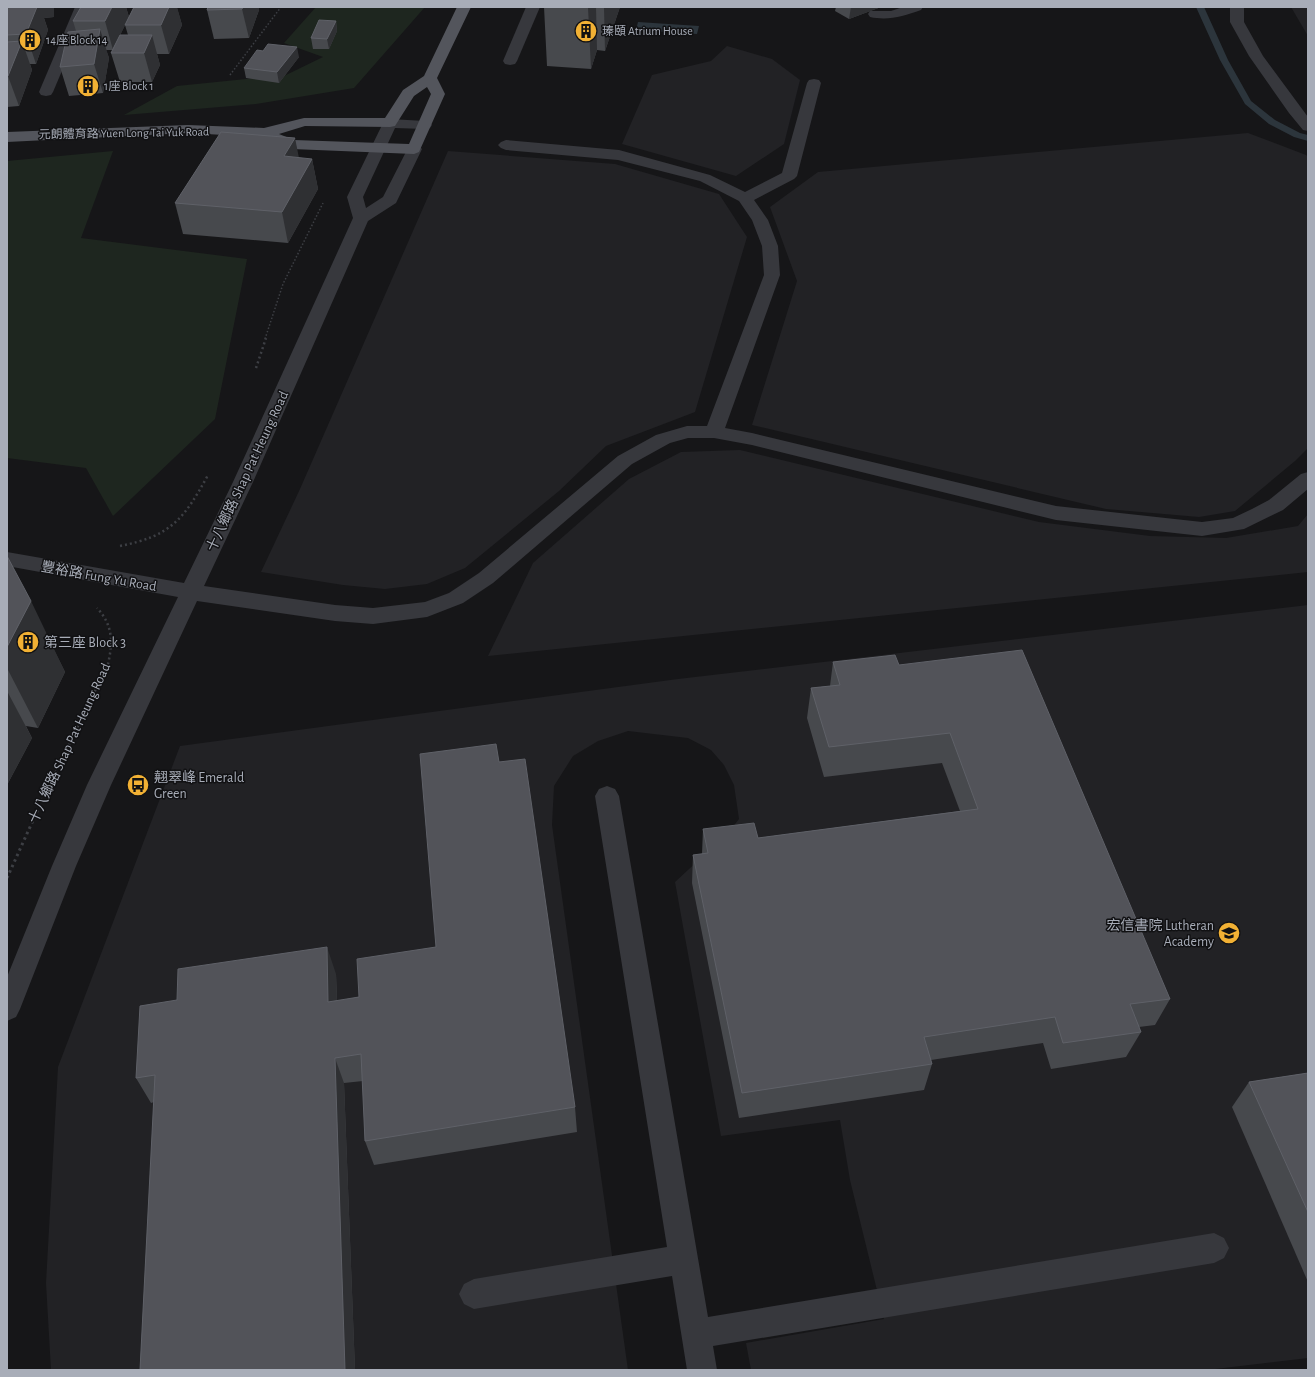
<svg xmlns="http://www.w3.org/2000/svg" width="1315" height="1377" font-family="'Alegreya Sans','Noto Sans TC',sans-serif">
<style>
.built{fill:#222225}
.green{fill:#1e261f}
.water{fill:#2c353c}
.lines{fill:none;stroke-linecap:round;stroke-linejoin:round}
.stream{fill:#2c353c;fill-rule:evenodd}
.path-far2{stroke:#3d3f44;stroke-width:1.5;stroke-dasharray:1.5 2;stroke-linecap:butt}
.path-far1{stroke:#3d3f44;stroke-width:2.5;stroke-dasharray:2 3;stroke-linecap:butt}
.path{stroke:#3d3f44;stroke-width:3;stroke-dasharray:2.5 3.5;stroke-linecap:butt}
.minor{fill:#37383d;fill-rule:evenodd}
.major{fill:#53555c;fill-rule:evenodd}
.wall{fill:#47494d;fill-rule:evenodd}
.shaded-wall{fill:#2f3033}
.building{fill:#525359;stroke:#5f6168}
.labels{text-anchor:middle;stroke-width:3;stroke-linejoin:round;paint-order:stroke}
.far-poi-label{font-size:12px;fill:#a8adb8;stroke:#111113;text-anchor:start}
.far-street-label{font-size:12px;fill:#a8adb8;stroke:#111113}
.street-label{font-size:14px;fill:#a8adb8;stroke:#111113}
.poi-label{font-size:14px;fill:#a8adb8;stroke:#111113;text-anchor:start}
</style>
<rect width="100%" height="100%" fill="#161618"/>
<g class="built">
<polygon points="1291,7 1308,7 1308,36"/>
<polygon points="727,46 772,59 800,80 784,144 736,176 622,144 652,75 711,61"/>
<polygon points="1248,133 1306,155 1308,157 1308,448 1295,461 1235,511 1199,517 1106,509 752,425 797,281 770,207 818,172"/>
<polygon points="448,151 615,164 719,194 747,237 695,412 606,446 559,491 465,568 427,584 385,589 343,585 261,572 300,489"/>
<polygon points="740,450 1039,522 1150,536 1226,538 1298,526 1308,514 1308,572 488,656 533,563 629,479 681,452"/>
<polygon points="1308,605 1308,1358 1207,1370 751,1370 746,1343 884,1319 850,1180 840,1120 721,1136 675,882 728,833 739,819 734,785 724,765 711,750 688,738 628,731 598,741 573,756 554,786 552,825 628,1370 51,1370 46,1283 58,1067 180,746 678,679"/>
</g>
<g class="green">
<polygon points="316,7 425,7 354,88 256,104 124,115 177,86 286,75 323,57 284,43"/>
<polygon points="113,151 81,238 247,259 215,419 113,516 86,468 7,458 7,161"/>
</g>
<polygon class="water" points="638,22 699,26 697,34 636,30"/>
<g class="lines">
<polygon class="stream" points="1196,7 1204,7 1228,60 1251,101 1275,120 1300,133 1308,135 1308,141 1294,137 1269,124 1245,104 1220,60"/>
<g class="path-far2">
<polyline points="230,75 281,7"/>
<polyline points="265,339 283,284 323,203"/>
</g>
<g class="path-far1">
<polyline points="256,368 266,338"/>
<path d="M120,546c51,-10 64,-27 88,-71"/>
<path d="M49,786l59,-122c5,-22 5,-39 -11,-56"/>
</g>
<polyline class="path" points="7,878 49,785"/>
<g class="minor">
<polygon points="75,7 89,7 53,92 51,95 46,96 41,95 39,92"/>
<polygon points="526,7 540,7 517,61 515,64 510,65 505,64 503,61"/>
<path d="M903,7h20l-2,3c-18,6 -32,11 -51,7l-2,-3 2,-3h21z"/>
<polygon points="1230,7 1244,7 1244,22 1263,56 1308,117 1308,131 1303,130 1289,113 1249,56 1230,22"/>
<polygon points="814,79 819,80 821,83 797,176 794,179 754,200 768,220 778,246 780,275 725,428 752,433 1056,506 1202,522 1233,518 1252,509 1269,500 1301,474 1308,472 1308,489 1283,510 1244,529 1202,536 1056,520 752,445 714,438 688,438 670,443 632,464 493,583 463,603 427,617 373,624 335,621 197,601 111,785 76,866 20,1009 16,1017 7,1021 7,977 52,866 87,785 178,597 7,566 7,552 184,583 233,482 353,218 347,197 383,123 385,120 390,119 425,121 430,122 432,125 430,128 425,129 395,128 363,197 366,208 383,197 409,146 414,144 419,146 422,149 396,203 368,221 253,482 204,586 335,605 373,608 425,602 449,593 479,573 618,456 656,435 687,426 707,426 764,275 762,246 752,220 739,201 700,181 618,160 506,150 501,148 498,145 501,142 506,140 619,150 710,175 745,192 782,173 807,83 809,80"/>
<polygon points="607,786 615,789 619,796 708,1317 1214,1233 1224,1238 1229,1248 1224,1258 1214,1263 713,1346 717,1370 687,1370 672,1276 474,1309 464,1304 459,1294 464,1284 474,1279 667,1247 595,796 599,789"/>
</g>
<path class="major" d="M457,7h14l-34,71 8,16 -26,58 -5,2 -122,-5 -29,-12 -75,-4 -181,9v-10l181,-7 76,3 40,-10h81l18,-28 21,-14zM427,87l4,7 -22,50 -115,-4 -15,-6 26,-8 85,1 5,-1 19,-30z"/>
</g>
<g class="wall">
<polygon points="7,7 54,7 54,17 44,18 48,30 36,64 30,64 32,70 19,106 7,107"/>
<path d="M126,7l3,10 5,-10h56l-1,1h-12l5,17 -13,29h-12l3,11 -8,17h-32l-9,-29 2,-3h-7l3,8 -6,35 -34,3 -9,-29 16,-36 -3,-10zM125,25l3,10h-8z"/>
<polygon points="208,7 259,7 259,10 249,38 214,39 207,10"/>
<polygon points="544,7 620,7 605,51 597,50 591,69 547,66"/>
<polygon points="836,7 881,7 849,19 835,11"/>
<polygon points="336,21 337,31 329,49 313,49 311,38"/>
<polygon points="263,51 299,57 279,83 246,78 244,68"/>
<polygon points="312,159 318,189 288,243 183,234 175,203"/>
<polygon points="7,556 65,672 38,728 26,726 32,738 7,785"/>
<polygon points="833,662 899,665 1170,999 1155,1025 1139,1027 1141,1032 1126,1057 1051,1069 1043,1043 931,1060 932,1064 924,1090 739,1118 692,883 693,855 702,854 703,829 758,838 960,811 942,763 824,777 807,718 811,688 830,686"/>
<polygon points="499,762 575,1107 577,1132 374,1165 365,1141 363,1081 344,1083 355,1370 140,1370 154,1102 151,1103 136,1078 177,1000 336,974 337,1001 359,997 436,947"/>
<polygon points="1308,1073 1308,1282 1232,1107 1249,1082"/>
</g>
<g class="shaded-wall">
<polygon points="17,7 54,7 54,17 44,18 48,30 36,64"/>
<polygon points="112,7 126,7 129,17 113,50 105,21"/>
<polygon points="169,7 177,7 182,25 169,54 161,25"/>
<polygon points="243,7 259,7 259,10 249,38 242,9"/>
<polygon points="588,7 596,7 597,50 591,69"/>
<polygon points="604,7 620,7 605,51"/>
<polygon points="851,7 881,7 849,19"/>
<polygon points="336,21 337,31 329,49 327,39"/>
<polygon points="100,29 109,58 103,93 94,64"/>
<polygon points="152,35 160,65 152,82 144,53"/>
<polygon points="22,41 32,70 19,106 8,76"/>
<polygon points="297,47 299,57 279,83 277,72"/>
<polygon points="295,138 301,168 284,156"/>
<polygon points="312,159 318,189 288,243 282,212"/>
<polygon points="31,601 65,672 38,728 7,668 7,647"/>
<polygon points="7,691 32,738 7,785"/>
<polygon points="327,947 336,974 338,1029 328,1002"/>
<polygon points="335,1058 344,1083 355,1370 345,1370"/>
</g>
<g class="building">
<polygon points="7,7 37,7 26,34 7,35"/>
<polygon points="81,7 112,7 105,21 73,21"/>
<polygon points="134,7 169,7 161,25 125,25"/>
<polygon points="208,7 243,7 242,9 207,10"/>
<polygon points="319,20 336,21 327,39 311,38"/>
<polygon points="100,29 94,64 60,67 68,32"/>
<polygon points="120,35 152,35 144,53 111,53"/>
<polygon points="22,41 8,76 7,76 7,42"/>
<polygon points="268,44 297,47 277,72 244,68 257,50 263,51"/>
<polygon points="221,132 295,138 284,156 312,159 282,212 175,203"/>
<polygon points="7,556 31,601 7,647"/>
<polygon points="1022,650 1170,999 1130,1004 1141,1032 1063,1043 1055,1017 924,1037 932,1064 742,1093 693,855 708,853 703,829 754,823 758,838 978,809 950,733 829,747 811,688 840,685 833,662 895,655 899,665"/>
<polygon points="496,744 499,762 525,759 575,1107 365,1141 361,1054 335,1058 345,1370 140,1370 155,1075 136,1078 140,1006 177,1000 178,969 327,947 328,1002 359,997 357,959 436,947 420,754"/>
<polygon points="1308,1073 1308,1212 1249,1082"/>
</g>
<defs>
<g id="building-disc" transform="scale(1.15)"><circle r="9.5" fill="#f2b134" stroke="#111113"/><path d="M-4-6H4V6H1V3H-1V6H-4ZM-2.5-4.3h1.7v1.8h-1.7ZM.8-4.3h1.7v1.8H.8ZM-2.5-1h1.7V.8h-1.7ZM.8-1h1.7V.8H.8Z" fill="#111"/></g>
<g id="bus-disc" transform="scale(1.15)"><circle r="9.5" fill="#f2b134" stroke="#111113"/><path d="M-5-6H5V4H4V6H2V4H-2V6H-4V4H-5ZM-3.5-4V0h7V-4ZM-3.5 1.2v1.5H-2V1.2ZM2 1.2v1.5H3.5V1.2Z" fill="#111"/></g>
<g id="school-disc" transform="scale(1.15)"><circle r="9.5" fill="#f2b134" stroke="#111113"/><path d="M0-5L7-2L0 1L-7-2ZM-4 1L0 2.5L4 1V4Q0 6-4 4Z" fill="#111"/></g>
</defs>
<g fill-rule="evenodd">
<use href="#building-disc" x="586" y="31"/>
<use href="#building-disc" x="30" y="40"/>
<use href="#building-disc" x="88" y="86"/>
<use href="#building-disc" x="28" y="642"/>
<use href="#bus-disc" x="138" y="785"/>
<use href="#school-disc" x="1229" y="933"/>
</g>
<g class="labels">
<g class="far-poi-label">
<text x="602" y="35">瑧頤 Atrium House</text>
<text x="46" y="44">14座 Block 14</text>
<text x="104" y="90">1座 Block 1</text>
</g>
<g class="far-street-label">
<text transform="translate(124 133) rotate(-1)" y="4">元朗體育路 Yuen Long Tai Yuk Road</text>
</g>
<g class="street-label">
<text transform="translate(247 471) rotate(-65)" y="5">十八鄉路 Shap Pat Heung Road</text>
<text transform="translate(99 576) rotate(10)" y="5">豐裕路 Fung Yu Road</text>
<text transform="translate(69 743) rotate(-65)" y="5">十八鄉路 Shap Pat Heung Road</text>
</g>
<g class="poi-label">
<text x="44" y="647">第三座 Block 3</text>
<text x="154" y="782">翹翠峰 Emerald<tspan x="154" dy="16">Green</tspan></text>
<text x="1214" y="930" text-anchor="end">宏信書院 Lutheran<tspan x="1214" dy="16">Academy</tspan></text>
</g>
</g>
<rect width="1315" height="1377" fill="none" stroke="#a8adb8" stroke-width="16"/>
</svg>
